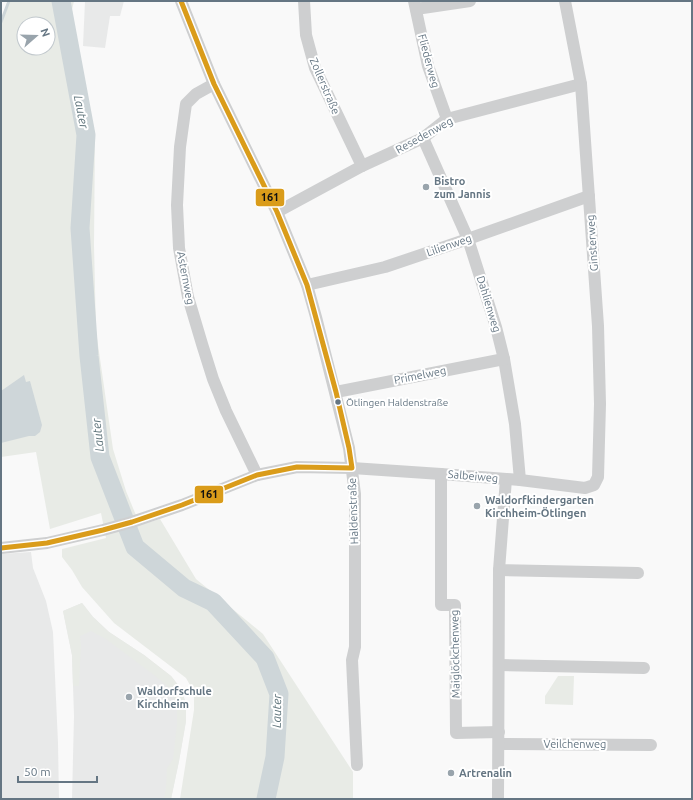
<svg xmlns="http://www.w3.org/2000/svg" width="693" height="800" font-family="Ubuntu,sans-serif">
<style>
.built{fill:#e8e9e9}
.green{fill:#e8ebe6;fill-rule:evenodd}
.water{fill:#ced6d9}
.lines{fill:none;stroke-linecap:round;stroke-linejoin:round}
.stream{stroke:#ced6d9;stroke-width:3}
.river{stroke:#ced6d9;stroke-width:19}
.minor{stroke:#cecfd0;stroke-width:12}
.bus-1-casing{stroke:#fff;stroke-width:8}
.bus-1{stroke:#da9c1a;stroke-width:5}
.poi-dot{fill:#99a4ac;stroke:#fff;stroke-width:1.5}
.bus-dot{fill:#657683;stroke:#fff;stroke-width:1.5}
.labels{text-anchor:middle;stroke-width:4;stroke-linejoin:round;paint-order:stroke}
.bus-label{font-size:10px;fill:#657683;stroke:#fff;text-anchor:start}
.street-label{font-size:11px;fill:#657683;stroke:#fff}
.poi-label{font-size:11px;font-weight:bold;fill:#657683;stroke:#fff;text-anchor:start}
.water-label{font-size:12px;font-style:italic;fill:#60757c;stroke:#fff}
.line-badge{stroke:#fff;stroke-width:1.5}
.pale-badge-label{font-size:11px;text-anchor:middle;font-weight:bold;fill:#111}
</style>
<rect width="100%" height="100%" fill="#f9f9f9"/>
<g class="built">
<polygon points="85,1 124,1 120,16 110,16 105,48 83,46"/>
<polygon points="31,552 33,568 46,601 53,632 58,743 59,799 1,799 1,554"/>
<polygon points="82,603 93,617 109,632 144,655 171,676 182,690 186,705 186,721 179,761 171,799 72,799 74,716 72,655 63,611"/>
</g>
<g class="green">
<path d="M9,1h65l-2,9 8,55 15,69 -1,111 2,86 17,118 13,42 14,34 20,-6 36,60 67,55 90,138v27h-173l14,-89v-18l-8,-14 -72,-55 -32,-36 -10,-17 -10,-13v-8l44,-11 -5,-25 -51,16 -14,-77 -35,5v-435zM24,24h24v24h-24z"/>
<polygon points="82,603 93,617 109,632 144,655 171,676 182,690 186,705 186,721 179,761 171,799 164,799 166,788 167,768 173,759 177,724 177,707 171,689 154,675 106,639 91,631 80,636 81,645 79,686 73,686 72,655 63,611"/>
<polygon points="558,676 574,676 573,705 545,704 545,696"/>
</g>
<polygon class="water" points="24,375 26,382 30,381 42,425 40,432 35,436 29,436 1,443 1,391"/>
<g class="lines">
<polyline class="stream" points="1,22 9,1"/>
<polyline class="river" points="61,1 86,135 80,228 89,356 100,457 135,547 184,588 213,602 265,658 279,694 275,757 266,799"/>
<g class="minor">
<polyline points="181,1 214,84 277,212 307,285 316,317 349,448 355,494 355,647 352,660 357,765"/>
<polyline points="304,1 306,35 315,68 362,166"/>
<polyline points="414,1 428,66 447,119"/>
<polyline points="416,9 470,1"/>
<polyline points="214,84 196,94 186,104 180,147 177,205 179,248 188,297 202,344 213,379 226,411 257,475"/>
<polyline points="423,138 468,239 496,327 504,359 515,424 520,480"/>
<polyline points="277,212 362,166 423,138 447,119 581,84"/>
<polyline points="307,285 385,267 468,239 589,196"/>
<polyline points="336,392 504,359"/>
<polyline points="441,474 441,605 455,605 456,733 499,732"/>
<polyline points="506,479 499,570 638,573"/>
<polyline points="1,548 47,543 103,530 132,522 182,505 257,475 297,467 352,468 441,474 520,480 585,488 594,485 598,477 600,404 598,326 581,84 565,1"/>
<polyline points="499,665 644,668"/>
<polyline points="499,744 651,745"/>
<polyline points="498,799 499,570"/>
</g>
<g class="bus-1-casing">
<polyline id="bus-1" points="1,548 47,543 103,530 132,522 182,505 257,475 297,467 352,468 349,448 336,392 307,285 277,212 214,84 181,1"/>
</g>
<use href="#bus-1" class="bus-1"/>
</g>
<g class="poi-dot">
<circle cx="426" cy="187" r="4"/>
<circle cx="477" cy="506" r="4"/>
<circle cx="129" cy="697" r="4"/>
<circle cx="451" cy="773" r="4"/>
</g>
<circle class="bus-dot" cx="338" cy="402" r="3.5"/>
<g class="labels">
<g class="bus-label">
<text x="346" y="406">Ötlingen Haldenstraße</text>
</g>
<g class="street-label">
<text transform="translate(429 61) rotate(75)" y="4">Fliederweg</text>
<text transform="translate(325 86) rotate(67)" y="4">Zollerstraße</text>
<text transform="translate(424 135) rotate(-29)" y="4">Resedenweg</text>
<text transform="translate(592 243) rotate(-94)" y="4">Ginsterweg</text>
<text transform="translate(449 245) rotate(-19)" y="4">Lilienweg</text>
<text transform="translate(186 278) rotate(79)" y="4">Asternweg</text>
<text transform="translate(489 304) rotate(73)" y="4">Dahlienweg</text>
<text transform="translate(420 375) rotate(-11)" y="4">Primelweg</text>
<text transform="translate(473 476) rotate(5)" y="4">Salbeiweg</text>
<text transform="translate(353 511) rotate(-92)" y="4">Haldenstraße</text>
<text transform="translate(455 654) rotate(-91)" y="4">Maiglöckchenweg</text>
<text x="575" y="748">Veilchenweg</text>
</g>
<g class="poi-label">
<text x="434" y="185">Bistro<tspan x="434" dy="13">zum Jannis</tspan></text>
<text x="485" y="504">Waldorfkindergarten<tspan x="485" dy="13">Kirchheim-Ötlingen</tspan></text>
<text x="137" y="695">Waldorfschule<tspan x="137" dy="13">Kirchheim</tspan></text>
<text x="459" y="777">Artrenalin</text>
</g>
<g class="water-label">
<text transform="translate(81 112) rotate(79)" y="4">Lauter</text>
<text transform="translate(98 435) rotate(-96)" y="4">Lauter</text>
<text transform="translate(277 711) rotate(-89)" y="4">Lauter</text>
</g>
</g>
<g class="line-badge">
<rect x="255" y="188" width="30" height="19" rx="4" fill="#da9c1a"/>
<rect x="194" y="485" width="30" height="19" rx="4" fill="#da9c1a"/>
</g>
<g class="pale-badge-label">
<text x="270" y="201">161</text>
<text x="209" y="498">161</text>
</g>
<rect width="693" height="800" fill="none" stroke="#657683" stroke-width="4"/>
<g transform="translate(36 36) rotate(70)"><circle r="19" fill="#ffffff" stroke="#c1c8cd"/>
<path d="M0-3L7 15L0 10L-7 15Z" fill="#99a4ac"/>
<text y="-6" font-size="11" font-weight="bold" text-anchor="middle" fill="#657683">N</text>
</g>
<path d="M18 776v6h79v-6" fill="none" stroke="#657683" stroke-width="2"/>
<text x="24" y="776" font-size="12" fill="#657683" stroke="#ffffff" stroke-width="3" paint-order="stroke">50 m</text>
</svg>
